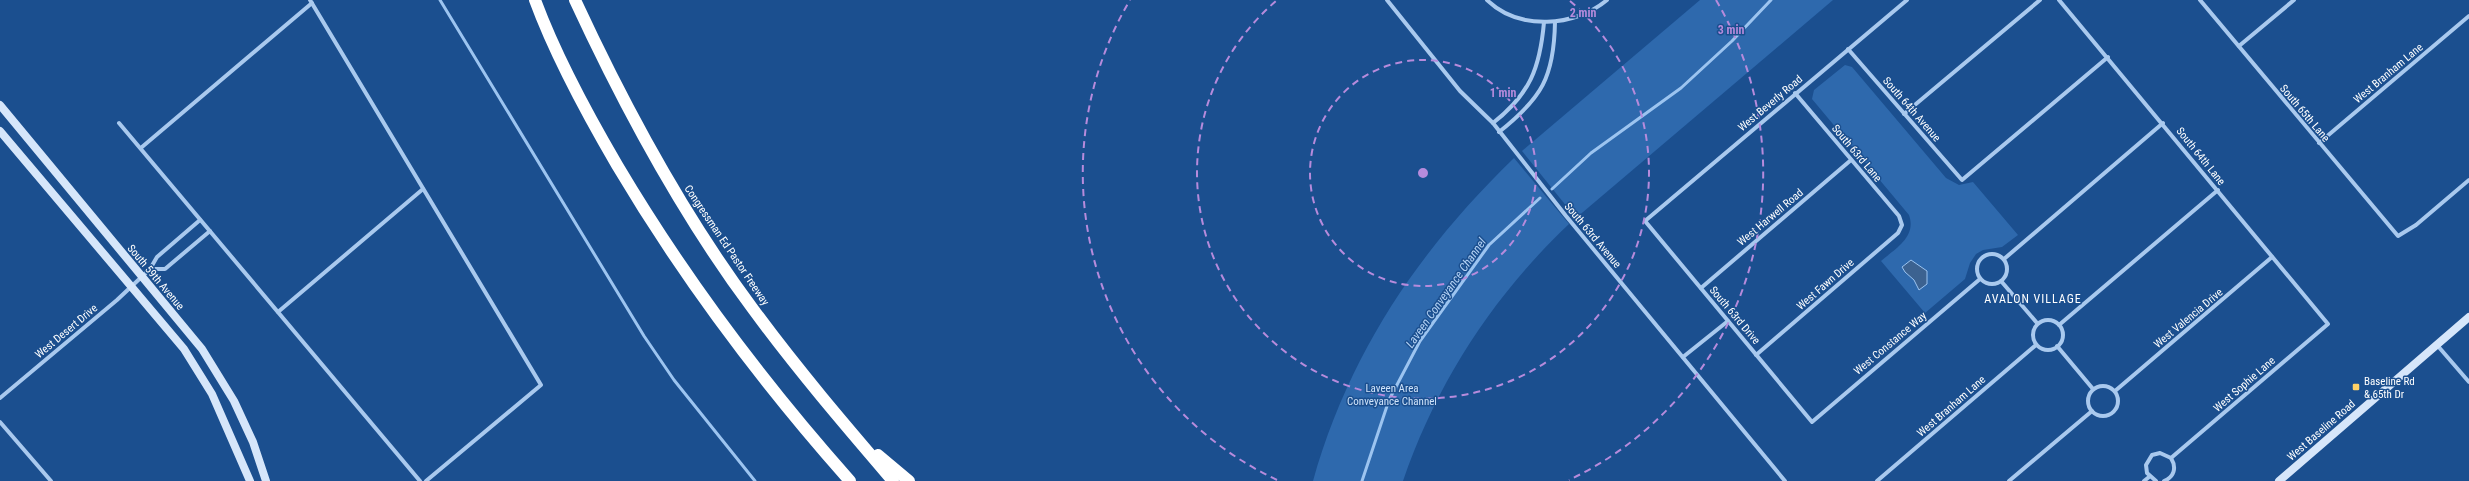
<svg xmlns="http://www.w3.org/2000/svg" width="2469" height="481" font-family="'Roboto Condensed',sans-serif">
<style>
.green{fill:#2e69ad}
.water{fill:#3c6290;stroke:#9cc4f0}
.lines{fill:none;stroke-linecap:round;stroke-linejoin:round}
.stream{stroke:#9cc4f0;stroke-width:3}
.minor{stroke:#a9c9ee;stroke-width:4}
.secondary{stroke:#d6e6fa;stroke-width:8}
.motorway{stroke:#fff;stroke-width:12}
.ring{fill:none;stroke:#b68bdc;stroke-width:2;stroke-dasharray:7 5}
.poi-dot{fill:#ffd166;stroke:#1b4f8f;stroke-width:1.5}
.labels{text-anchor:middle;stroke-width:3;stroke-linejoin:round;paint-order:stroke}
.street-label{font-size:11px;fill:#fff;stroke:#1b4f8f}
.poi-label{font-size:11px;fill:#fff;stroke:#1b4f8f;text-anchor:start}
.park-label{font-size:11px;fill:#cfe3fa;stroke:#1b4f8f}
.water-label{font-size:12px;font-style:italic;fill:#b5d3f5;stroke:#1b4f8f}
.neighbourhood-label{font-size:12px;letter-spacing:1px;fill:#fff;stroke:#1b4f8f}
.centre{fill:#b68bdc;stroke:#1b4f8f;stroke-width:2}
.ring-label{font-size:12px;text-anchor:middle;font-weight:bold;fill:#b68bdc;stroke:#1b4f8f;stroke-width:3;stroke-linejoin:round;paint-order:stroke}
</style>
<rect width="100%" height="100%" fill="#1b4f8f"/>
<g class="green">
<polygon points="1700,0 1833,0 1576,218 1522,151"/>
<path d="M1845,65l7,2 94,111 13,7 14,-3 45,53 -16,12 -19,3 -7,4 -6,9 -5,16 -40,34 -44,-52c14,-12 36,-24 28,-46l-97,-116 2,-9z"/>
<path d="M1514,158l55,66c-76,72 -132,158 -166,257h-90c36,-128 106,-231 201,-323z"/>
</g>
<polygon class="water" points="1911,260 1927,271 1927,284 1919,290 1914,280 1905,272 1902,267"/>
<g class="lines">
<g class="stream">
<polyline points="440,0 644,336 674,380 755,481"/>
<polyline points="1552,189 1591,153 1681,88 1732,41 1771,0"/>
<polyline points="1362,481 1389,400 1420,341 1489,245 1540,198"/>
</g>
<g class="minor">
<polyline points="310,0 541,385 426,481"/>
<polyline points="1387,0 1460,91 1493,123 1566,216 1785,481"/>
<path d="M1487,0c32,31 88,27 120,0"/>
<polyline points="1907,0 1645,221 1812,422 1980,279"/>
<polyline points="2059,0 2328,324 2171,458"/>
<polyline points="2200,0 2398,236 2416,225 2469,180"/>
<polyline points="2239,46 2294,0"/>
<polyline points="1848,49 1962,180 2108,57"/>
<polyline points="1904,114 2040,0"/>
<polyline points="119,123 420,481"/>
<path d="M1493,123c37,-29 47,-55 51,-101"/>
<path d="M1499,132c43,-34 55,-55 56,-110"/>
<polyline points="2319,143 2469,16"/>
<polyline points="142,147 312,3"/>
<circle cx="1992" cy="269" r="15"/>
<polyline points="2004,259 2163,123"/>
<polyline points="150,269 165,269 210,231"/>
<polyline points="2001,281 2037,323"/>
<polyline points="1701,288 1851,160"/>
<polyline points="278,312 423,189"/>
<circle cx="2048" cy="335" r="15"/>
<polyline points="2059,325 2218,190"/>
<polyline points="2437,345 2469,382"/>
<polyline points="2057,346 2093,389"/>
<polyline points="1756,355 1898,233 1902,225 1899,216 1795,93"/>
<polyline points="1683,357 1728,321"/>
<circle cx="2103" cy="401" r="15"/>
<polyline points="2115,391 2272,257"/>
<polyline points="0,398 117,300 150,269 157,257 200,220"/>
<polyline points="0,422 51,481"/>
<polyline points="1877,481 2036,345"/>
<polyline points="2009,481 2092,411"/>
<polyline points="2144,481 2149,477"/>
<path d="M2156,481l-9,-8 -1,-8 6,-10 8,-2 11,5c6,10 3,19 -7,23"/>
</g>
<g class="secondary">
<polyline points="0,105 202,349 234,401 253,442 266,481"/>
<polyline points="0,131 184,349 212,394 250,481"/>
<polyline points="2279,481 2469,317"/>
</g>
<g class="motorway">
<path d="M535,0c21,57 51,112 82,165 67,113 146,218 233,316"/>
<path d="M575,0c50,108 107,214 178,309 44,60 92,116 140,172"/>
<polyline points="878,455 909,481"/>
</g>
</g>
<g class="ring">
<circle cx="1423" cy="173" r="113"/>
<path d="M1570 1A226 226 0 1 1 1276 1"/>
<path d="M1277 480A340 340 0 0 1 1130 0M1716 0A340 340 0 0 1 1569 480"/>
</g>
<rect class="poi-dot" x="2352" y="383" width="8" height="8" rx="2"/>
<g class="labels">
<g class="street-label">
<text transform="translate(2388 73) rotate(-40)" y="4">West Branham Lane</text>
<text transform="translate(1770 103) rotate(-40)" y="4">West Beverly Road</text>
<text transform="translate(1912 109) rotate(49)" y="4">South 64th Avenue</text>
<text transform="translate(2305 113) rotate(50)" y="4">South 65th Lane</text>
<text transform="translate(1857 153) rotate(50)" y="4">South 63rd Lane</text>
<text transform="translate(2201 156) rotate(51)" y="4">South 64th Lane</text>
<text transform="translate(1770 217) rotate(-40)" y="4">West Harwell Road</text>
<text transform="translate(1593 235) rotate(50)" y="4">South 63rd Avenue</text>
<text transform="translate(727 245) rotate(56)" y="4">Congressman Ed Pastor Freeway</text>
<text transform="translate(156 277) rotate(50)" y="4">South 59th Avenue</text>
<text transform="translate(1825 284) rotate(-41)" y="4">West Fawn Drive</text>
<text transform="translate(1735 315) rotate(50)" y="4">South 63rd Drive</text>
<text transform="translate(2188 318) rotate(-40)" y="4">West Valencia Drive</text>
<text transform="translate(66 331) rotate(-40)" y="4">West Desert Drive</text>
<text transform="translate(1890 343) rotate(-40)" y="4">West Constance Way</text>
<text transform="translate(2244 384) rotate(-41)" y="4">West Sophie Lane</text>
<text transform="translate(1951 406) rotate(-41)" y="4">West Branham Lane</text>
<text transform="translate(2321 430) rotate(-41)" y="4">West Baseline Road</text>
</g>
<g class="poi-label">
<text x="2364" y="385">Baseline Rd<tspan x="2364" dy="13">&amp; 65th Dr</tspan></text>
</g>
<g class="park-label">
<text x="1392" y="392">Laveen Area<tspan x="1392" dy="13">Conveyance Channel</tspan></text>
</g>
<g class="water-label">
<text transform="translate(1446 293) rotate(-55)" y="4">Laveen Conveyance Channel</text>
</g>
<g class="neighbourhood-label">
<text x="2033" y="303">AVALON VILLAGE</text>
</g>
</g>
<circle cx="1423" cy="173" r="6" class="centre"/>
<g class="ring-label">
<text x="1583" y="17">2 min</text>
<text x="1731" y="34">3 min</text>
<text x="1503" y="97">1 min</text>
</g>
</svg>
